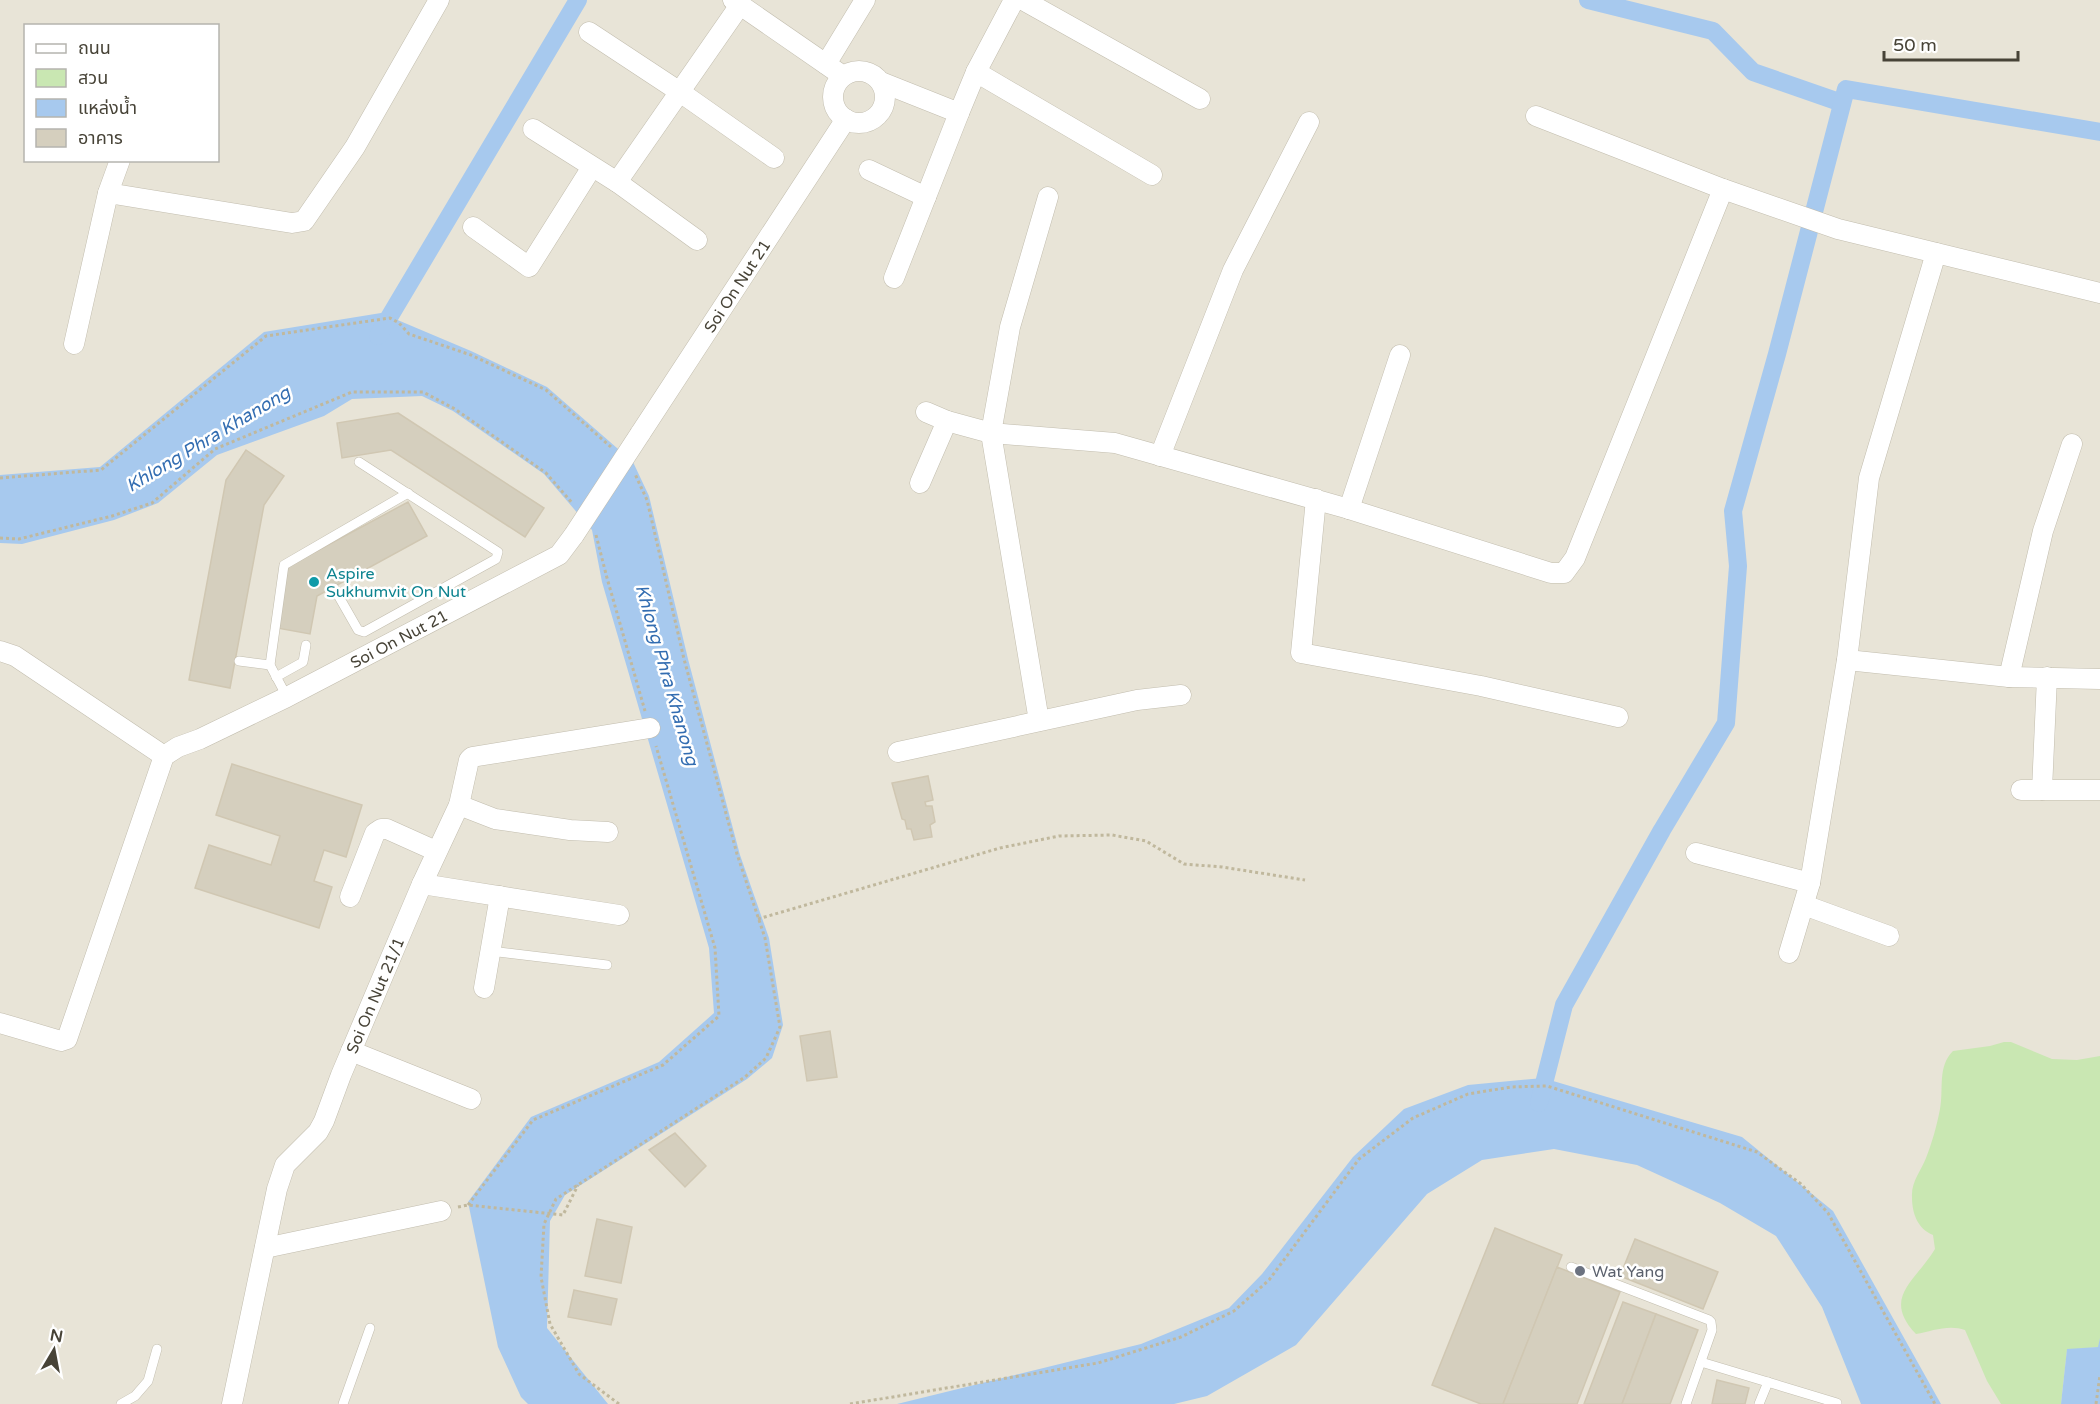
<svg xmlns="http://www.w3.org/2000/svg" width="2100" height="1404" font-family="'Varela Round','Noto Sans Thai',sans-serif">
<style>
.residential{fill:#e8e4d7;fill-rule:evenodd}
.green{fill:#c9e7b2}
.water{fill:#a7c9ee}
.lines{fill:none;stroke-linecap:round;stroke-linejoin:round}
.canal{stroke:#a7c9ee;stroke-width:18}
.building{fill:#d5cfbe;stroke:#d0c7b2;stroke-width:1.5}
.lane-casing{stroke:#c2bdae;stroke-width:10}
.street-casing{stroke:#c2bdae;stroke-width:21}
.path{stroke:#c0b89d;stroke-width:3;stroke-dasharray:3 3;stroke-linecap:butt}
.lane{stroke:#fff;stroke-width:9}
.street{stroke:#fff;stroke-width:20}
.street-bridge-casing{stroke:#c2bdae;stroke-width:21;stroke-linecap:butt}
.street-bridge{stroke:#fff;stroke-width:20}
.culture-dot{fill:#0f9aa8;stroke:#fff;stroke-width:2}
.worship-dot{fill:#6b7280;stroke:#fff;stroke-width:2}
.labels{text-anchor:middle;stroke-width:5;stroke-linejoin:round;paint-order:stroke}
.street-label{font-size:16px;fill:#474337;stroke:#fff}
.culture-label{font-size:16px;fill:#0d838f;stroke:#fff;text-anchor:start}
.worship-label{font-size:16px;fill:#5b616d;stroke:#fff;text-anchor:start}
.water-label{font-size:18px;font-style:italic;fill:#336db1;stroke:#fff}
</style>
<rect width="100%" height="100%" fill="#f4f2e9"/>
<path class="residential" d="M0,0h2100v1404h-2100zM26,26h192v134h-192z"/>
<path class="green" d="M2004,1042h7l41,17 25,1 23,-4v282l-1,9 -32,3 -6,54h-60l-14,-23 -22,-51c-16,-6 -33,1 -49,4 -35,-37 0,-53 19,-85l-2,-14c-15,-6 -21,-21 -21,-38 -1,-15 9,-26 14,-39 6,-15 11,-33 14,-49 4,-20 -3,-42 13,-58l37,-5z"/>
<g class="water">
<polygon points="381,313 471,351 547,387 633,462 649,496 688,659 740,855 769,938 783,1025 772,1058 747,1079 565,1195 550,1221 547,1328 608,1404 528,1404 521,1397 498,1347 468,1202 531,1117 659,1062 714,1013 709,948 602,582 592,530 544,474 453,411 422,396 352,399 324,416 217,455 158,503 114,520 22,544 0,543 0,475 100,467 264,332"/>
<polygon points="1543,1078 1742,1137 1833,1211 1941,1404 1861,1404 1822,1307 1776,1236 1720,1203 1637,1165 1554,1149 1482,1160 1427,1194 1296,1345 1207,1396 1174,1404 897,1404 1141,1344 1229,1308 1262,1274 1353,1157 1404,1109 1468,1085"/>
<polygon points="2100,1338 2100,1404 2061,1404 2067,1349 2098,1347"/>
</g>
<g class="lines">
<g class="canal">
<polyline points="1588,0 1713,31 1753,72 1842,103"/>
<polyline points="378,336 578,0"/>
<polyline points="1539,1103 1564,1005 1662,830 1726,723 1738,566 1733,511 1777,354 1846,89 2100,132"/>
</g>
</g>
<g class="building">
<polygon points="398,413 544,508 525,537 391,450 342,458 337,423"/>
<polygon points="246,450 284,476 264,505 230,688 189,680 226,480"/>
<polygon points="408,502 427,536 317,596 310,634 277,628 287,567"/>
<polygon points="232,764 362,805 346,857 324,850 314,881 332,887 319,928 195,888 209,845 271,865 280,836 216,815"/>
<polygon points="928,776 933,800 925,802 926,806 932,806 935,822 930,825 932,837 914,840 911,829 907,829 905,820 902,819 892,783"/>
<polygon points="830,1031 837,1077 807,1081 800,1036"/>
<polygon points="675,1133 706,1166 685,1187 649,1150"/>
<polygon points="597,1219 632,1227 621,1283 585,1276"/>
<polygon points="1495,1228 1562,1255 1503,1404 1481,1404 1432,1385"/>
<polygon points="1635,1239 1718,1272 1703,1309 1620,1276"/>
<polygon points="1557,1267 1620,1292 1577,1404 1503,1404"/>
<polygon points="574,1290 617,1299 611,1325 568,1317"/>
<polygon points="1623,1302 1656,1314 1622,1404 1584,1404"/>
<polygon points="1656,1314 1698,1330 1670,1404 1622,1404"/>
<polygon points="1717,1380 1749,1388 1745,1404 1712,1404"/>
</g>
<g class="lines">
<g class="lane-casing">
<g id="lane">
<polyline points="334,588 358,630 364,632 496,559 498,552 359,462"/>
<polyline points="239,661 270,665 287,697"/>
<polyline points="270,665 284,565 408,493"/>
<polyline points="276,677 303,662 306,645"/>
<polyline points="490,951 607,965"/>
<polyline points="1571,1267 1709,1320 1711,1322 1712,1330 1686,1404"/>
<polyline points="1701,1362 1837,1403"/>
<polyline points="121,1404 135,1396 148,1381 157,1349"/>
<polyline points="343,1404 370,1328"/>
<polyline points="1759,1404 1768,1382"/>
</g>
</g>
<g class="street-casing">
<g id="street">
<polyline points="733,0 843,76"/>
<polyline points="1023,0 1200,99"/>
<polyline points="589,32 680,92 774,158"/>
<polyline points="826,64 865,0"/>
<circle cx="859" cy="97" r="26"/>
<polyline points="976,72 1152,175"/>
<polyline points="881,82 959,113 976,72 1014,0"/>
<polyline points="1536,116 1723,189 1838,229 2100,293"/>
<polyline points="533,129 617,182"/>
<polyline points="869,170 926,197"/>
<polyline points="108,193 120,160"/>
<polyline points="473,227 529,267 592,167"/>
<polyline points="697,240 617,182 740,5"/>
<polyline points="894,278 959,113"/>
<polyline points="74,344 108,193 292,223 304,221 355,147 439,0"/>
<polyline points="926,412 947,421 991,433 1115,443 1349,509 1551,573 1564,573 1575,558 1723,189"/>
<path id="s1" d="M640,434l206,-315"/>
<polyline points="1160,456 1233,270 1309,122"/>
<polyline points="920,483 947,421"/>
<polyline points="1316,499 1301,653 1481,686 1618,717"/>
<polyline points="1349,509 1400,355"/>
<polyline points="0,651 15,656 164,756"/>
<polyline points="1847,660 2009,677 2100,679"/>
<polyline points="2009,677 2043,531 2072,444"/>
<polyline points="1039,721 991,433 1010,327 1048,197"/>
<polyline points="898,752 1137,700 1181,695"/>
<polyline points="2021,790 2100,790"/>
<polyline points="2042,790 2047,677"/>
<polyline points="459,805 495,819 570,830 608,832"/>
<polyline points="1696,853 1810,883"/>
<polyline points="422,884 619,915"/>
<polyline points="350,897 375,833 381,829 387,829 436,851"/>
<polyline points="1804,905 1889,936"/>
<polyline points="1789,953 1810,883 1847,660 1869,478 1936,253"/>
<polyline points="484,988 500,896"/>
<path id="s2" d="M0,1023l61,18 6,-2 97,-283 14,-9 22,-8 87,-42 272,-142 15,-20"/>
<polyline points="351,1051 471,1099"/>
<polyline points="265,1248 441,1211"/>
<path id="s3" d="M232,1404l45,-215 8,-24 33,-33 6,-11 17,-46 81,-191 37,-79 10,-45 3,-3 178,-29"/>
</g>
</g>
<g class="path">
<polyline points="0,478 101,470 266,336 390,318 399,323 409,334 471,355 546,390 611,447"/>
<polyline points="596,535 607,578 645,711"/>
<polyline points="0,538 19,539 112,516 152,503 215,449 352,392 423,392 455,409 546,473 573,504"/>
<polyline points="758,919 1000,848 1059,836 1112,835 1146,841 1184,864 1222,867 1305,880"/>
<polyline points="468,1205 533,1120 663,1065 719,1016 715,948 656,746"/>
<polyline points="458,1207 468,1205 563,1215 578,1185"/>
<polyline points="619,1404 579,1374 550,1324 541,1277 544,1224 556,1199 745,1077 766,1058 780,1027 765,938 737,854 684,659 647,500 635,474"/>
<polyline points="850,1404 1098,1363 1181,1337 1234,1311 1269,1280 1359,1159 1413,1118 1468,1094 1511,1087 1547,1086 1757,1152 1801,1184 1828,1213 1935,1404"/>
<polyline points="2096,1404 2100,1375"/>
</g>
<use href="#lane" class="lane"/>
<use href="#street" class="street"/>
<g class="street-bridge-casing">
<polyline id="street-bridge" points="574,535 640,434"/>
</g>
<use href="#street-bridge" class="street-bridge"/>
</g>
<circle class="culture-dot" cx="314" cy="582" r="6"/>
<circle class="worship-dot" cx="1580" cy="1271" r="6"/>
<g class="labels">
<g class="street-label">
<text dy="6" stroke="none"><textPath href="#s1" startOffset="177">Soi On Nut 21</textPath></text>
<text dy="6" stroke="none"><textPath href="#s2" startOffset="632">Soi On Nut 21</textPath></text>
<text dy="6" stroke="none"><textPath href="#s3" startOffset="440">Soi On Nut 21/1</textPath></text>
</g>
<g class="culture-label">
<text x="326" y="579">Aspire<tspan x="326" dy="18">Sukhumvit On Nut</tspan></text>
</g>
<g class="worship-label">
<text x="1592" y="1277">Wat Yang</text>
</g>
<g class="water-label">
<text transform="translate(208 439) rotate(-31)" y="6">Khlong Phra Khanong</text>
<text transform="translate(667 675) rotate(74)" y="6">Khlong Phra Khanong</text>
</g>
</g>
<rect x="24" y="24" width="195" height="138" fill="#ffffff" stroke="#b5b4af" stroke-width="1.5"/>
<rect x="36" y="44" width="30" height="9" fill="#ffffff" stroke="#b5b4af" stroke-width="1.5"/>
<text x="78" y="54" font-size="18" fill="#474337">ถนน</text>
<rect x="36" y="69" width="30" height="18" fill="#c9e7b2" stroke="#b5b4af" stroke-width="1.5"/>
<text x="78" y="84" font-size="18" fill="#474337">สวน</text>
<rect x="36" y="99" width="30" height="18" fill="#a7c9ee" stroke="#b5b4af" stroke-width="1.5"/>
<text x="78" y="114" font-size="18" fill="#474337">แหล่งน้ำ</text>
<rect x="36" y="129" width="30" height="18" fill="#d5cfbe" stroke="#b5b4af" stroke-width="1.5"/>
<text x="78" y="144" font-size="18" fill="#474337">อาคาร</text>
<g transform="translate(54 1350) rotate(10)" stroke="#ffffff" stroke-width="4.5" paint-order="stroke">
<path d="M0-4.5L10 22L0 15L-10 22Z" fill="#474337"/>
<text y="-9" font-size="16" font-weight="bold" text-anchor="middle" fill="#474337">N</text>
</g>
<path d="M1884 51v9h134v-9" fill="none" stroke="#474337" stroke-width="3"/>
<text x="1893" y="51" font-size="18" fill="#474337" stroke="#ffffff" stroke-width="4.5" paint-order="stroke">50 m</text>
</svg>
